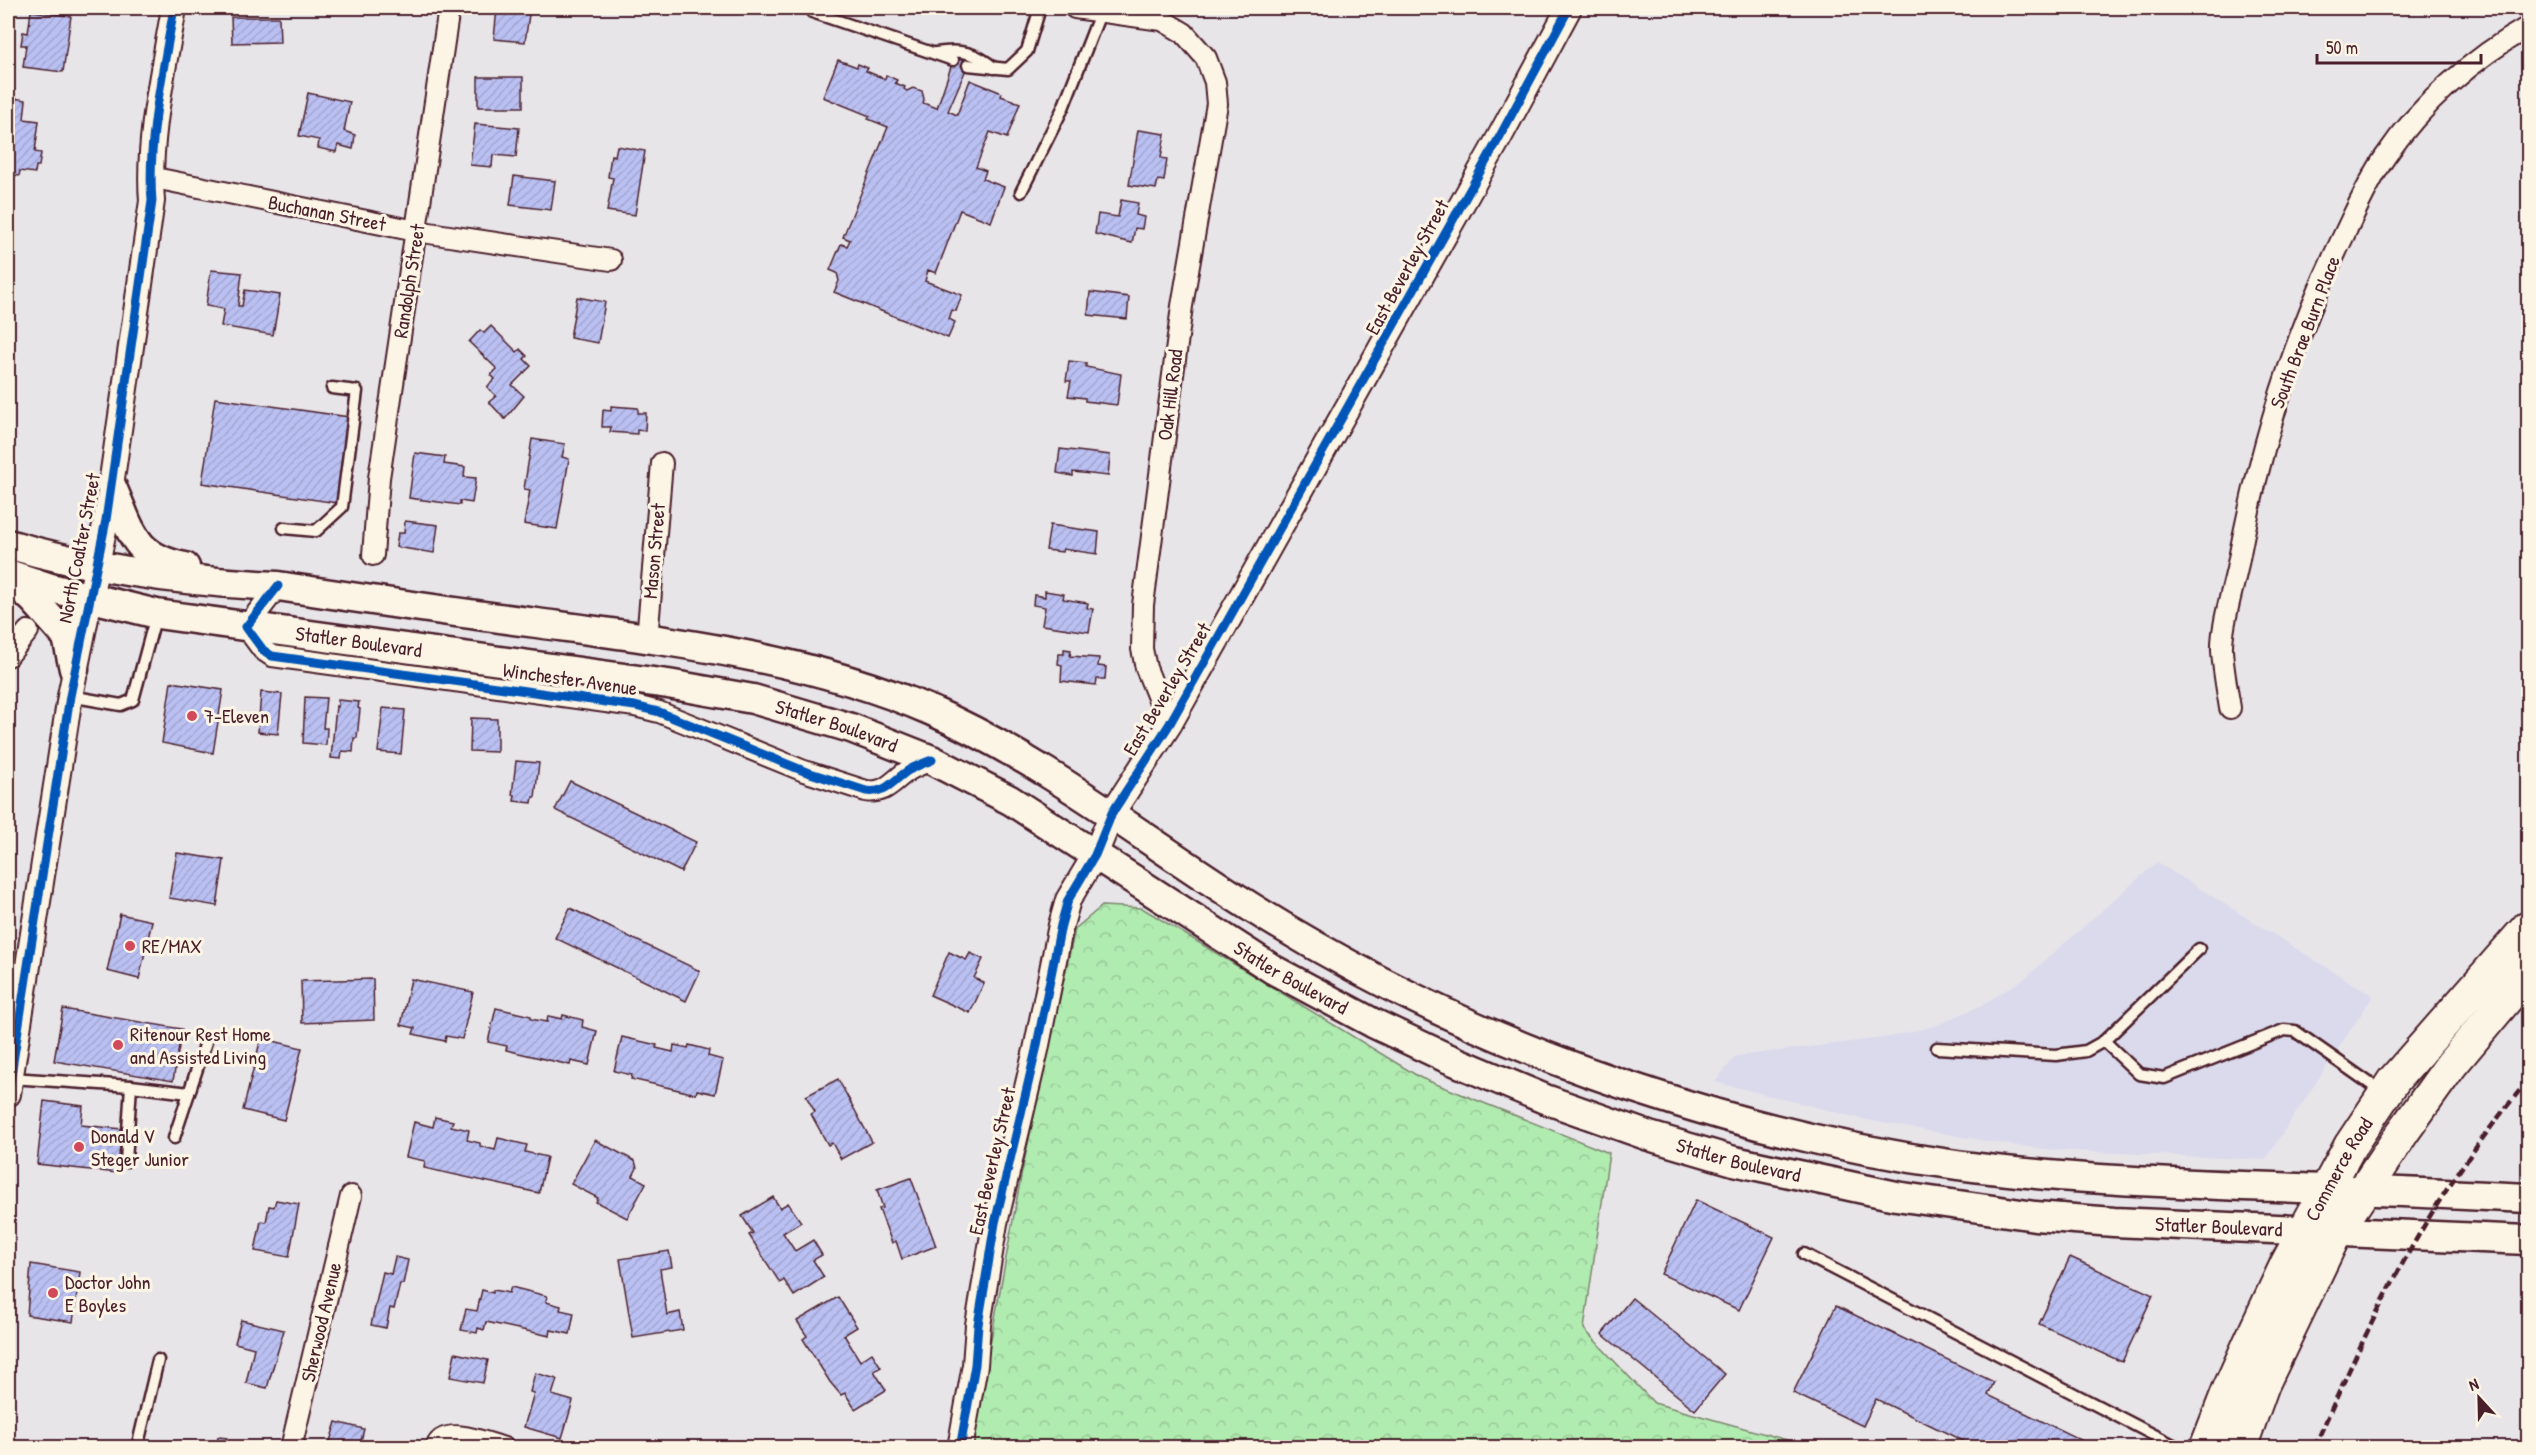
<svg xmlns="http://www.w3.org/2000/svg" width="2536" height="1455" font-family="'Patrick Hand',sans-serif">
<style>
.built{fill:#dadaec}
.forest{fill:url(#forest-crowns);stroke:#7d856e;stroke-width:1.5}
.building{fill:url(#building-hatch);stroke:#4a1f2b;stroke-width:1.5}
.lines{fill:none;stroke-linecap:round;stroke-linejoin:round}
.service-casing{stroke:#4a1f2b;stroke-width:15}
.minor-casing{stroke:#4a1f2b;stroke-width:24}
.tertiary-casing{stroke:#4a1f2b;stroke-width:28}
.secondary-casing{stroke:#4a1f2b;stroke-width:33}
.primary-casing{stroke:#4a1f2b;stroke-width:36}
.service{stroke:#fcf5e5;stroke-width:10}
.minor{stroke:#fcf5e5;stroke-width:20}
.tertiary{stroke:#fcf5e5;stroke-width:24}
.secondary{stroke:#fcf5e5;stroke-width:28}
.primary{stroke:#fcf5e5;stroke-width:32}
.rail{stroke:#4a1f2b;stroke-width:4.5;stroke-dasharray:9 4.5;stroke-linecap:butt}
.cycleway-casing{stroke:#fcf5e5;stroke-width:13}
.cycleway{stroke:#0057b8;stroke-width:9}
.poi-dot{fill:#d1495b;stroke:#fcf5e5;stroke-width:2}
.labels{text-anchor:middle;stroke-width:6;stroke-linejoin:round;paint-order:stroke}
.street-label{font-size:20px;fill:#4a1f2b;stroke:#fcf5e5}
.poi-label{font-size:20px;fill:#4a1f2b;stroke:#fcf5e5;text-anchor:start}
</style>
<defs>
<pattern id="forest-crowns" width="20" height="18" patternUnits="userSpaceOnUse" patternTransform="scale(1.5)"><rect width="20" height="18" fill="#b0ebb0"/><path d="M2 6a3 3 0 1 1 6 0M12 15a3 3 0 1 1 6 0" fill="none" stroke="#99c998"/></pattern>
<pattern id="building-hatch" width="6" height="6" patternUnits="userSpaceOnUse" patternTransform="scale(1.5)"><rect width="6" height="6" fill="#bac0f2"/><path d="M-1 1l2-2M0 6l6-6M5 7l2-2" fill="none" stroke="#a1a5d0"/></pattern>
</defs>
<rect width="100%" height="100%" fill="#e8e5e9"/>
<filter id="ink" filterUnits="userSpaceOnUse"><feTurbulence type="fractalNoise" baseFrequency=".0167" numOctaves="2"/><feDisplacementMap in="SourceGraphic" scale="12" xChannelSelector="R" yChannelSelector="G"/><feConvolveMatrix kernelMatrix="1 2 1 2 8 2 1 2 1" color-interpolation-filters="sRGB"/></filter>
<g filter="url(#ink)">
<polygon class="built" points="2157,862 2373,996 2265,1160 2053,1150 2003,1144 1866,1120 1715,1082 1736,1056 1889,1037 1935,1026 1982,1005 2025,978"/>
<polygon class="forest" points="1102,906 1142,908 1421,1078 1609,1153 1584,1329 1654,1403 1812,1447 971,1448 1022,1171 1075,929"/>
<g class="building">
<polygon points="497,8 540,8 530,8 525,42 494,39"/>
<polygon points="31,11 71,16 63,72 23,67 26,45 21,45 23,32 28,33"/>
<polygon points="231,17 279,17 280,42 232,43"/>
<polygon points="955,55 970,60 948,111 957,115 970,80 1002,93 1001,96 1020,103 1007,138 990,132 976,167 986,171 983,179 1004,187 991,222 960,210 936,273 928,270 925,281 962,295 956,311 952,310 949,319 955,322 948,338 834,292 839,281 837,273 830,270 841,244 847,246 850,240 843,237 888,127 868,119 870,116 823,97 838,60 857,67 858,64 868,68 866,71 885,79 886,75 897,80 895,83 905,87 904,89 907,91 913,88 922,91 924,99 923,103 937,108"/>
<rect x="478" y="77" width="45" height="30"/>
<polygon points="308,93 350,102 344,131 355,135 353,149 338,145 336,152 318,148 319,140 299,136"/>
<polygon points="8,97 26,100 24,119 39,121 35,152 41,153 39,166 36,166 35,173 20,171 19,176 8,174"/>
<polygon points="475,124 519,128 516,157 493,155 492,167 470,165"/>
<polygon points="1138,130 1165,134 1161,158 1167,159 1164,181 1158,180 1156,189 1129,185"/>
<polygon points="617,146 645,151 635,215 607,211 613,178 608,177 611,155 615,156"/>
<polygon points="514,176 555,181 551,210 510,205"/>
<polygon points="1121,200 1138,203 1136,215 1144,217 1142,229 1135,228 1132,243 1095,234 1098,214 1118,217"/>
<polygon points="211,270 242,273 238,306 242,306 245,290 280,295 273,335 221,326 224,309 206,306"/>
<polygon points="1090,292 1129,297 1127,319 1088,315"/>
<polygon points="577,297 605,302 598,343 570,338"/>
<polygon points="491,326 517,352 520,349 527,356 524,359 531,366 512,385 524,396 505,419 489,402 496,396 487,387 495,379 491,375 497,369 469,342 480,330 484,333"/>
<polygon points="1069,361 1086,363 1086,367 1121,374 1117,405 1085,401 1085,398 1068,396 1071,381 1066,381"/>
<polygon points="215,398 349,417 337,503 202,483"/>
<polygon points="611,406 638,408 638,413 646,413 645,431 637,430 637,434 610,432 611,427 602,427 603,410 611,411"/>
<polygon points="532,439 565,444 562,457 569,459 557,529 524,524 530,490 524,489"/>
<polygon points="1060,449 1110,455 1108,476 1073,472 1073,476 1057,473"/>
<polygon points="415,453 445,457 444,464 465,467 464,477 476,478 472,503 460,501 460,505 409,498"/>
<polygon points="405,521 438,525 434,553 396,547 398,533 404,533"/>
<polygon points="1050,525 1099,532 1097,554 1063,549 1062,552 1046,550"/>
<polygon points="1045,591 1064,594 1063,599 1088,603 1087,608 1093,609 1089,632 1042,625 1045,607 1033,605 1034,595 1045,597"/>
<polygon points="1064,649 1071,650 1070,656 1099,658 1098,666 1106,667 1105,679 1097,679 1096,685 1061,681 1062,665 1058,664 1059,654 1064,654"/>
<polygon points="171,682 223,690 213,753 162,743"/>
<polygon points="261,692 282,694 278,734 258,732"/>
<polygon points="305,697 326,698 323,728 327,728 326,745 303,743"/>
<polygon points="338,700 359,702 358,708 360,709 357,738 354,738 353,752 342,751 341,759 331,758 336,706 338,707"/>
<polygon points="383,708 405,710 401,754 378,752"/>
<polygon points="471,718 497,719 497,752 470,751"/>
<polygon points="516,761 539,763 535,797 533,797 532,803 514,801 515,795 512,795"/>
<polygon points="570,781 696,842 681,872 555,810"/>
<polygon points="177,853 224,860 217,906 169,898"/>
<polygon points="570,908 700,971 686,1001 555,938"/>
<polygon points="120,914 152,921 139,979 107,971"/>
<polygon points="949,952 966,960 970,953 983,959 974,978 984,983 970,1013 930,995"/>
<polygon points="373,979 374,1020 302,1023 301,981"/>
<polygon points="411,979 473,992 462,1039 446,1036 445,1041 413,1034 415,1028 401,1025"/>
<polygon points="496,1008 531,1016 531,1019 547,1022 548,1016 562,1019 563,1015 583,1020 582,1027 597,1031 589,1065 571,1061 570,1065 506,1050 507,1046 488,1042"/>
<polygon points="63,1009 182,1029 173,1081 54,1061"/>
<polygon points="622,1037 657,1045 656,1048 673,1052 674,1045 688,1048 689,1045 709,1050 708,1056 723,1060 715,1094 697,1090 696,1094 631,1079 632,1075 614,1071"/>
<polygon points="261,1038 302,1048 284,1120 243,1110"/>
<polygon points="838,1079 872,1142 841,1159 832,1143 828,1145 811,1114 815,1112 806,1096"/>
<polygon points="44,1101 83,1106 81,1125 122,1129 117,1173 37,1164"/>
<polygon points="435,1117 453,1121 451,1126 469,1130 467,1140 480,1143 480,1146 495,1150 498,1138 527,1145 525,1152 547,1157 539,1193 424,1168 425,1161 406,1157 414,1122 433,1127"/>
<polygon points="595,1140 635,1161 637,1168 633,1176 646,1183 627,1218 596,1202 598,1198 571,1184"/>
<polygon points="911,1178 936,1246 902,1259 896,1241 892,1243 879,1209 883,1208 877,1190"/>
<polygon points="773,1197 780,1208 788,1203 801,1222 783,1233 795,1251 813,1240 822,1255 813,1260 824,1277 794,1296 784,1280 780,1283 749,1235 753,1233 742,1216"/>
<polygon points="276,1200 299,1204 289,1257 255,1251 261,1221 266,1222 269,1206 274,1207"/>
<polygon points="1696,1200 1774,1237 1739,1310 1661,1274"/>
<polygon points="669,1251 672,1267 660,1269 667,1315 680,1312 683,1330 633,1338 620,1259"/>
<polygon points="395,1257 408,1260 403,1284 400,1284 394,1309 390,1308 386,1328 371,1325 383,1272 391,1274"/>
<polygon points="2070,1257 2153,1295 2122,1362 2039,1324"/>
<polygon points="31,1264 80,1272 73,1322 27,1315"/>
<polygon points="511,1287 547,1296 546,1302 561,1306 560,1310 574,1313 570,1334 551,1330 550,1336 486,1322 484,1330 478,1328 477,1333 461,1330 466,1309 477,1311 482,1290 493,1293 493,1290 509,1293"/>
<polygon points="838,1297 857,1327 844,1335 860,1361 872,1353 881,1367 874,1371 886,1390 855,1409 845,1393 841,1395 830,1382 803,1339 807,1336 797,1321"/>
<polygon points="1632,1298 1725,1374 1695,1410 1602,1334"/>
<polygon points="1836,1306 1994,1382 1988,1395 2081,1440 2077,1448 1978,1448 1876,1399 1863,1426 1793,1393"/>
<polygon points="241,1320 284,1330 267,1388 246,1383 254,1348 235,1343"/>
<polygon points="455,1353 488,1360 483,1383 450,1377"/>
<polygon points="535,1373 557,1379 552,1395 573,1401 562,1438 524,1427 534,1393 530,1392"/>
<polygon points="336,1422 364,1429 361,1441 368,1443 367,1448 328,1448"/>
<polygon points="218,1437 227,1438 225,1448 216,1448"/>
</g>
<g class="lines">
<g class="service-casing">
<g id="service">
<polyline points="812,12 953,60"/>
<path d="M936,53c23,-4 40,-1 58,15"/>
<polyline points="968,65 1008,69 1027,51 1040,8"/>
<polyline points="1021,192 1063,108 1101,11"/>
<polyline points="284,528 316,531 342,507 357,391 332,388"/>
<polyline points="70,696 121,705 133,700 156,615"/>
<polyline points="2199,949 2104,1041 2139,1074 2164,1078 2284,1030 2295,1031 2382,1092"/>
<polyline points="1937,1048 2056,1055 2086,1051 2104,1041"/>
<polyline points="11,1078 131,1086 189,1093 206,1042"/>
<polyline points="174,1138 189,1093"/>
<polyline points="126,1161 131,1086"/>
<polyline points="1804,1254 2179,1448"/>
<polyline points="137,1448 158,1360"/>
</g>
</g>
<g class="minor-casing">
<g id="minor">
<polyline points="1075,8 1162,20 1184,33 1206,58 1215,82 1217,104 1182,306 1143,605 1142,649 1146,668 1169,725"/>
<polyline points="150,177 416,231 611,260"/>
<polyline points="373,555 379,478 449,8"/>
<path d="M278,586l-32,41 17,23 9,6 363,50 24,6 145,59 62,20c21,3 27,-11 43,-21 7,-4 15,-7 23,-10"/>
<polyline points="647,639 662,463"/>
<polyline points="8,656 28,631"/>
<path d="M2230,708c-3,-19 -7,-39 -8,-58 -1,-22 10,-58 15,-81 21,-114 54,-227 106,-332 13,-27 25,-55 42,-80 36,-53 88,-99 143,-130"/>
<polyline points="291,1448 351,1196"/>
<path d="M436,1448c7,-24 51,-5 68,0"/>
</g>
</g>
<g class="tertiary-casing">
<g id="tertiary">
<path d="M8,1094l62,-398 36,-176 46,-319c-5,-61 12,-133 22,-193"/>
<polyline points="960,1448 975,1365 978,1325 995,1223 1036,1050 1061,925 1068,900 1095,855 1112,813 1169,725 1499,138 1569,8"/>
</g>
</g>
<g class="secondary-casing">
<g id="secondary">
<path d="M111,485c20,44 21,72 74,82"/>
<path d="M8,544c87,26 179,38 270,42 86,13 173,26 259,37 133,18 271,34 395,88 117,52 217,133 325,200 124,77 259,140 399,184 98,32 199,56 301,70 95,13 190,17 286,21 95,3 190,7 285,12"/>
<path id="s1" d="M8,574l43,14 106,26 511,70 85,15 98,29 81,32 78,40 264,170 99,53 72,34 100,42 104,37 85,25 162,35 139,20 79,6 414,18"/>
<polyline points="11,580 33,599 67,637 74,669"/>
</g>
</g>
<g class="primary-casing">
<g id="primary">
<path id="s2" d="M2206,1448l23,-59 21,-47 37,-79 63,-117 44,-66 134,-153"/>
<polyline points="2240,1448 2263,1384 2336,1232 2403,1132 2451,1065 2528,973"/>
</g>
</g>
<use href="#service" class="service"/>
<use href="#minor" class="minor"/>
<use href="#tertiary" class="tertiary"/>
<use href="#secondary" class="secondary"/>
<use href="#primary" class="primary"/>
<path class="rail" d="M2314,1448c32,-72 64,-143 103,-210 32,-56 71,-109 111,-158"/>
<g class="cycleway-casing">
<g id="cycleway">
<path d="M278,586l-32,41 17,23 9,6 363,50 24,6 145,59 62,20c21,3 27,-11 43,-21 7,-4 15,-7 23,-10"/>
<path d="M8,1094l62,-398 36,-176 46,-319c-5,-61 12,-133 22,-193"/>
<polyline points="960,1448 975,1365 978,1325 995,1223 1036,1050 1061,925 1068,900 1095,855 1112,813 1169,725 1499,138 1569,8"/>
</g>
</g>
<use href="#cycleway" class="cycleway"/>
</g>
</g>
<g class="poi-dot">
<circle cx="192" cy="716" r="6"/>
<circle cx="130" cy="946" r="6"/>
<circle cx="118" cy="1045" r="6"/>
<circle cx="79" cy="1147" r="6"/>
<circle cx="53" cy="1293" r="6"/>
</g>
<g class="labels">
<g class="street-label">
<text transform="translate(327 213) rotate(11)" y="7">Buchanan Street</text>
<text transform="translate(1407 267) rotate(-61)" y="7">East Beverley Street</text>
<text transform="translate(409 281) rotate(-81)" y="7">Randolph Street</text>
<text transform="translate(2305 332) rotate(-69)" y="7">South Brae Burn Place</text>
<text transform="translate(1170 395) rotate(-83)" y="7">Oak Hill Road</text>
<text transform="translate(79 548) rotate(-79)" y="7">North Coalter Street</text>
<text transform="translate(654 551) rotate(-85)" y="7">Mason Street</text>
<text dy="7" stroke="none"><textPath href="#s1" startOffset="358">Statler Boulevard</textPath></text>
<text transform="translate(570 679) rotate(8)" y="7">Winchester Avenue</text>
<text transform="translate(1167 689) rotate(-59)" y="7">East Beverley Street</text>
<text dy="7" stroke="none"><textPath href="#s1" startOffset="844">Statler Boulevard</textPath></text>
<text dy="7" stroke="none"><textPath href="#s1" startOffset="1366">Statler Boulevard</textPath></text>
<text transform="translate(992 1161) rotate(-77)" y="7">East Beverley Street</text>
<text dy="7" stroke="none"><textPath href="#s1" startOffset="1851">Statler Boulevard</textPath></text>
<text dy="7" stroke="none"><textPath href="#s2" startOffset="309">Commerce Road</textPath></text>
<text dy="7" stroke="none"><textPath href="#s1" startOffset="2337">Statler Boulevard</textPath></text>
<text transform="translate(321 1322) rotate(-77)" y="7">Sherwood Avenue</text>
</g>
<g class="poi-label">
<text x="204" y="723">7-Eleven</text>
<text x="142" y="953">RE/MAX</text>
<text x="130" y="1041">Ritenour Rest Home<tspan x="130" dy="23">and Assisted Living</tspan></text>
<text x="91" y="1143">Donald V<tspan x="91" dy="23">Steger Junior</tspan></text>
<text x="65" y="1289">Doctor John<tspan x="65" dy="23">E Boyles</tspan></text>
</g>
</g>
<rect width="2536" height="1455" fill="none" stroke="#fcf5e5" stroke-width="30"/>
<rect x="15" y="15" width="2506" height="1425" fill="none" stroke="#4a1f2b" stroke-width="2" filter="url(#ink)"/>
<g transform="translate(2479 1398) rotate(338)" stroke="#fcf5e5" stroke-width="4.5" paint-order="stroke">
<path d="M0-4.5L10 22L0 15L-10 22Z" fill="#4a1f2b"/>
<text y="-9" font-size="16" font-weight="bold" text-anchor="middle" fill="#4a1f2b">N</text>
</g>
<path d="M2317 54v9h164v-9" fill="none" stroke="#4a1f2b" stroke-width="3"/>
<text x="2326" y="54" font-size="18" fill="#4a1f2b" stroke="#fcf5e5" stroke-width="4.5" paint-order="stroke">50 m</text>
</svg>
